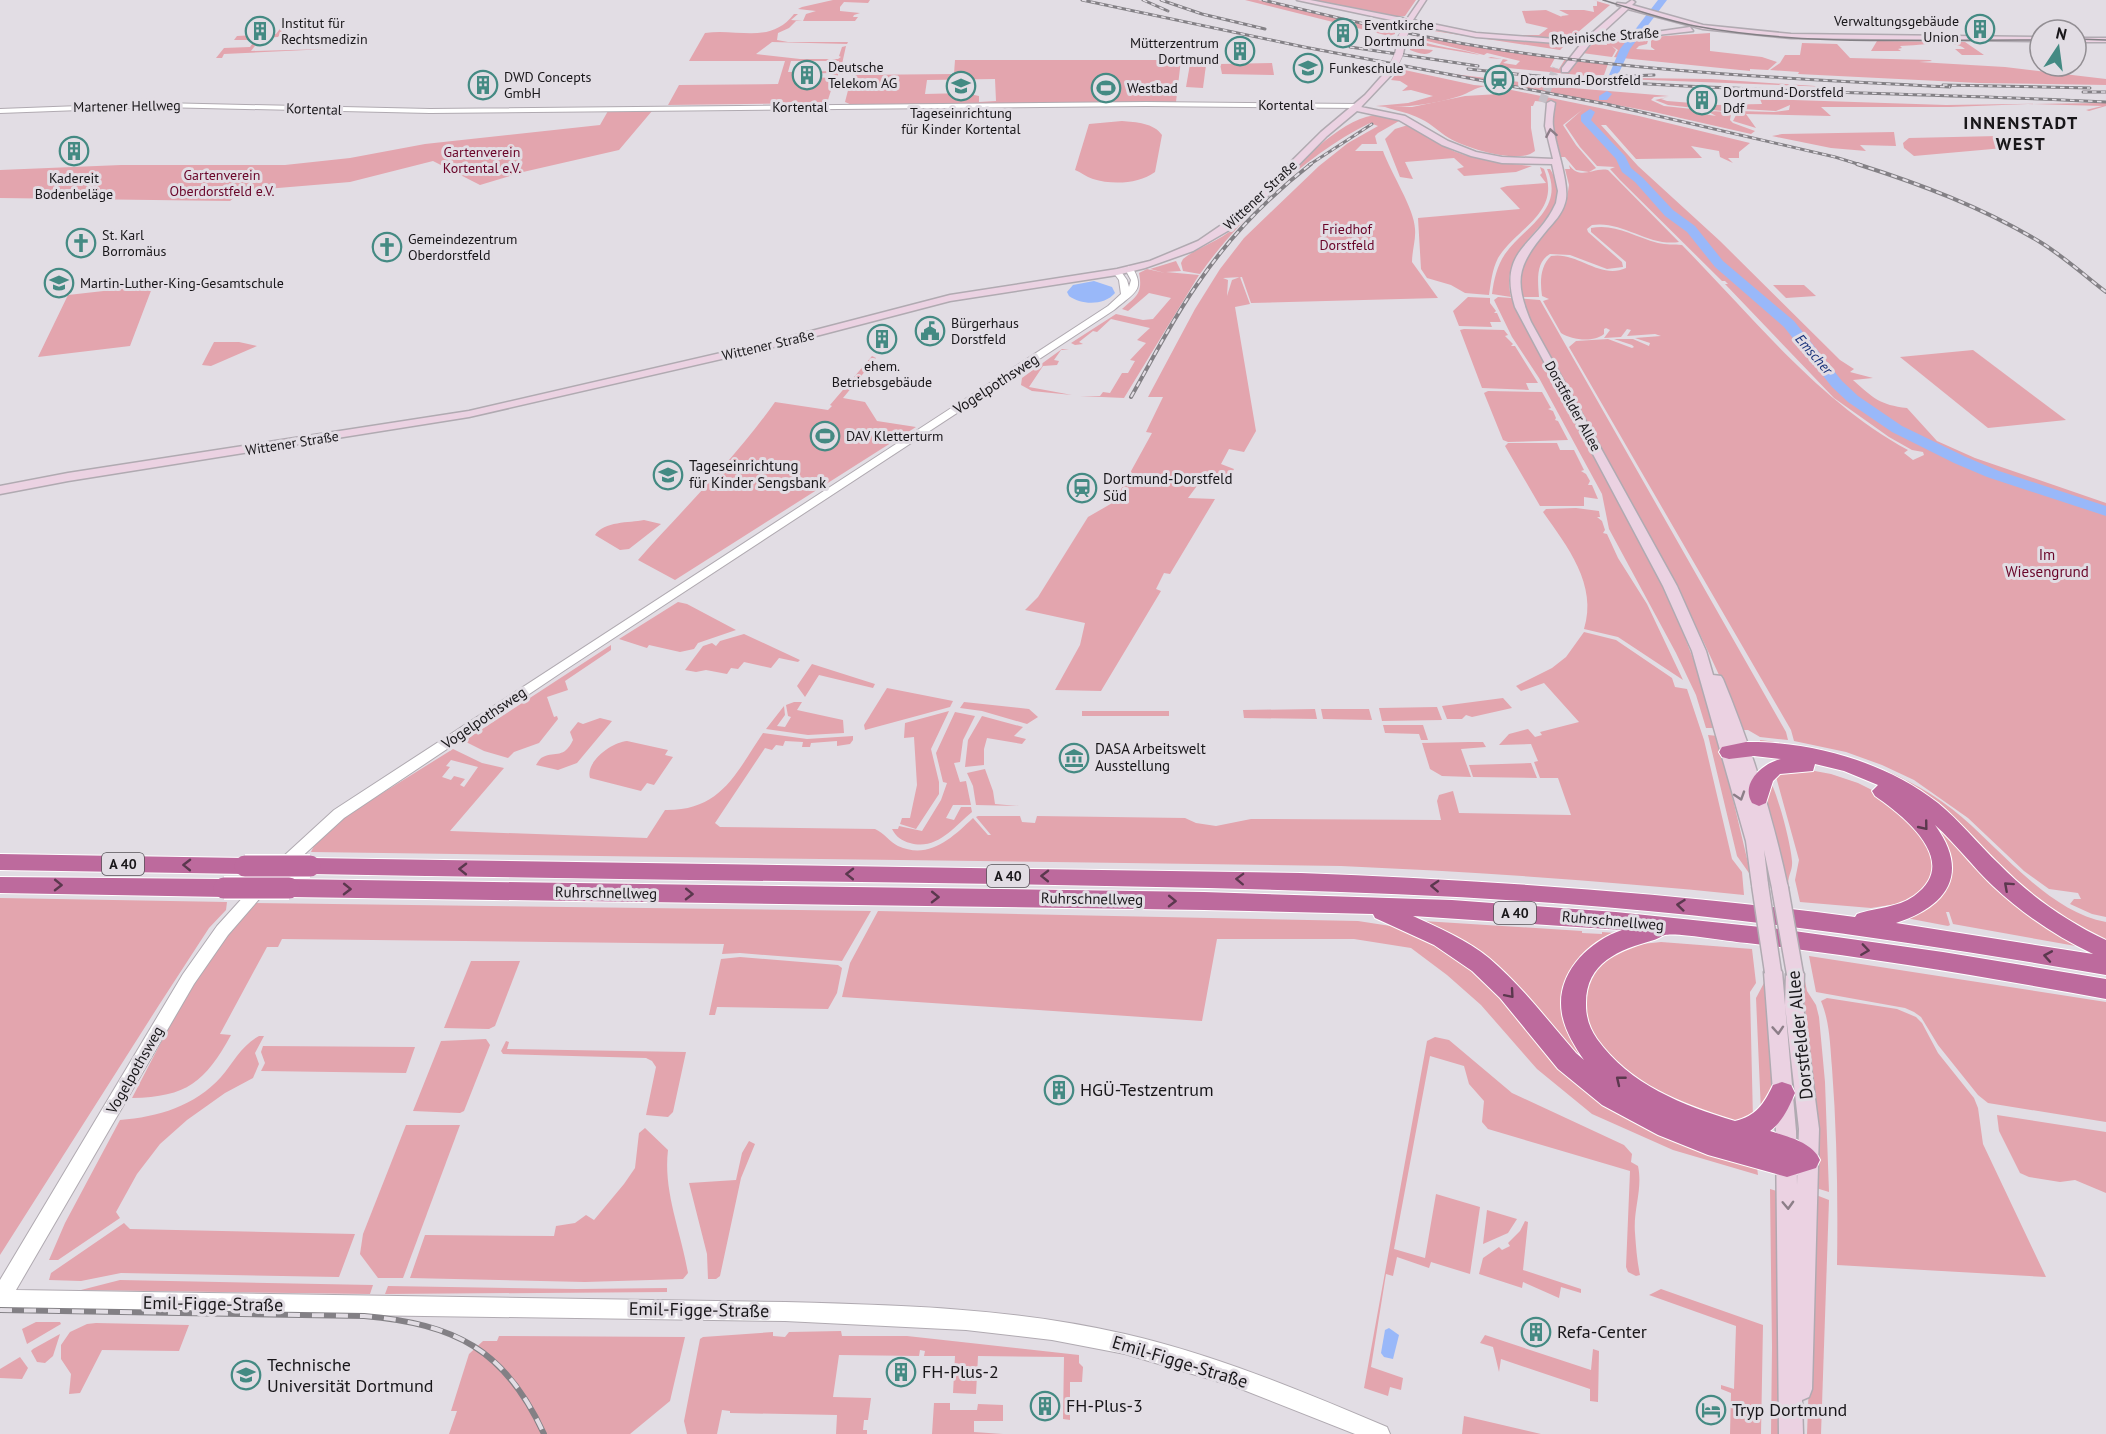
<svg xmlns="http://www.w3.org/2000/svg" width="2106" height="1434" font-family="'PT Sans',sans-serif">
<style>
.green{fill:#e3a5ae;fill-rule:evenodd}
.water{fill:#99b8f9}
.lines{fill:none;stroke-linecap:round;stroke-linejoin:round}
.river{fill:#99b8f9;fill-rule:evenodd}
.secondary-tunnel{stroke:#c4bfc6;stroke-width:8;stroke-dasharray:8 4;stroke-linecap:butt}
.tertiary-casing{stroke:#b0aab1;stroke-width:2}
.secondary-casing{stroke:#b0aab1;stroke-width:3}
.motorway-casing{stroke:#fff;stroke-width:2}
.tertiary{fill:#fff;fill-rule:evenodd}
.secondary{fill:#ebd2e2;fill-rule:evenodd}
.motorway{fill:#bd6a9d;fill-rule:evenodd}
.tram{stroke:#838085;stroke-width:1.5}
.rail-far2-casing{stroke:#838085;stroke-width:3}
.rail-far1-casing{stroke:#838085;stroke-width:4}
.rail-casing{stroke:#838085;stroke-width:6}
.rail-far2{stroke:#e2dde4;stroke-width:1.5;stroke-dasharray:4.5;stroke-linecap:butt}
.rail-far1{stroke:#e2dde4;stroke-width:2;stroke-dasharray:6;stroke-linecap:butt}
.rail{stroke:#e2dde4;stroke-width:4;stroke-dasharray:12;stroke-linecap:butt}
.secondary-bridge-far1-casing{stroke:#b0aab1;stroke-width:9;stroke-linecap:butt}
.secondary-bridge-casing{stroke:#b0aab1;stroke-width:19;stroke-linecap:butt}
.motorway-bridge-casing{stroke:#fff;stroke-width:24;stroke-linecap:butt}
.secondary-bridge-far1{stroke:#ebd2e2;stroke-width:8}
.secondary-bridge{stroke:#ebd2e2;stroke-width:16}
.motorway-bridge{stroke:#bd6a9d;stroke-width:21}
.oneway{stroke:#8c7e88}
.oneway2{stroke:#5b384e}
.labels{text-anchor:middle;stroke-width:6;stroke-linejoin:round;paint-order:stroke}
.far-poi-label{font-size:14px;fill:#19171a;stroke:#e2dde4;text-anchor:start}
.far-street-label{font-size:14px;fill:#19171a;stroke:#e2dde4}
.far-park-label{font-size:14px;fill:#690529;stroke:#e2dde4}
.far-water-label{font-size:14px;font-style:italic;fill:#152f79;stroke:#e2dde4}
.shield{fill:#e2dde4;stroke:#555257;stroke-width:1.5}
.shield-label{font-size:14px;font-weight:bold;fill:#19171a}
.street-label{font-size:15px;fill:#19171a;stroke:#e2dde4}
.poi-label{font-size:15px;fill:#19171a;stroke:#e2dde4;text-anchor:start}
.park-label{font-size:15px;fill:#690529;stroke:#e2dde4}
.far-district-label{font-size:18px;font-weight:bold;letter-spacing:1.5px;fill:#19171a;stroke:#e2dde4}
.near-street-label{font-size:18px;fill:#19171a;stroke:#e2dde4}
.near-poi-label{font-size:18px;fill:#19171a;stroke:#e2dde4;text-anchor:start}
</style>
<rect width="100%" height="100%" fill="#e2dde4"/>
<g class="green">
<path d="M833,0h37l-2,3 -24,-1 -4,5v4l20,2 -6,2 -1,2h5l-3,4h-59l-7,7 -11,5 -1,7 11,2h60l-1,2 -75,-2 -16,12 44,5h38l3,-2 -2,-1 3,-9 4,-1 -4,18h-3v-3h-48l-3,11 49,-1 1,-3h3l-4,9h-7v-4l-33,1v3l42,1 -2,6h-4l-6,19 -159,2 11,-20 99,-1 7,-23h-96l16,-28c33,-5 65,12 89,-19h4l-7,6 12,1 3,-7 10,-3 -18,-2 4,-2z"/>
<polygon points="1245,0 1258,0 1395,32 1395,34 1389,36"/>
<polygon points="1305,0 1416,0 1405,16 1394,17"/>
<polygon points="1593,0 1610,5 1570,39 1519,37 1522,35 1539,35 1548,28 1526,23 1522,11 1546,10 1562,17 1561,16 1569,15 1559,10 1584,10 1594,12 1593,6 1597,6 1597,1"/>
<polygon points="285,22 289,22 278,37 261,38 251,51 327,49 224,54 222,58 216,58 224,48 250,47 255,40 234,40 237,36 276,34"/>
<polygon points="1414,28 1512,40 1567,43 1560,50"/>
<polygon points="1710,33 1710,51 1762,57 1777,62 1768,70 1750,69 1750,71 1622,58 1634,38 1649,37 1647,44 1639,46 1636,49 1653,50 1655,50 1651,47 1651,37"/>
<path d="M1412,36l143,22 -5,9 9,2 6,-10 3,1 -5,9 13,-8 32,3 -4,11 -15,1 -91,-9 5,-8 -15,-1 3,-1 17,3 -5,3 13,2 4,-4 -33,-8 -3,2 -69,-17c18,10 46,10 65,17l-64,-11 -4,4 21,2c-5,7 -16,3 -23,0l-2,-8 6,-4z"/>
<polygon points="1630,39 1620,58 1614,57 1618,50 1612,46 1616,50 1612,57 1582,53 1593,44 1607,45 1606,41"/>
<path d="M1877,41l88,1 19,13h-22l-7,-6h10c-11,-10 -48,-3 -65,-3l2,2 -4,1 3,2h-30z"/>
<polygon points="1802,43 1837,44 1850,58 1930,60 1932,61 1919,62 2005,67 2106,79 2106,85 1979,83 1798,74 1799,72 1770,70 1780,63 1785,55 1800,55"/>
<path d="M955,60h226l-5,42 -324,3 -7,-3 7,-27 102,-1zM927,80l68,-1 1,22 -17,1v-6l-14,-3 -40,1z"/>
<polygon points="1272,63 1274,75 1222,74 1220,64"/>
<polygon points="1190,64 1206,65 1203,88 1186,87"/>
<path d="M1400,69l74,16 11,1c-11,2 -16,7 -25,10 -25,8 -58,13 -84,10l32,-3 25,-7 -22,-6 -9,1 6,-5 -8,-5 -9,-1z"/>
<path d="M1453,74l107,13 109,9 -15,1 -3,3 13,6 38,4 1,4 13,2 -7,-4c6,-2 16,0 22,2l-1,6 3,3 22,8 -4,3 -97,-22z"/>
<polygon points="1634,78 1711,79 1830,87 1622,79"/>
<path d="M1502,88l137,28 111,27 -11,9v6h-11l5,5 -13,-6 -1,-6 -28,-5 11,12 -66,1 -30,-34h-5l37,41 82,75 120,119 14,9 -4,3 23,6 -20,2c20,18 27,25 54,28l30,33 38,17 131,45v414l-14,-3 -22,-10 4,-5h7l-3,-6 -29,-4 -25,-18 -56,-53 -54,-38 -32,-15 -36,-13 -52,-11 -3,-11 -222,-383 7,-6 32,-2 24,9 2,-1 -2,-2 -18,-6h19l16,7 1,-3 -15,-5 26,-2 -6,-2 -28,2 4,-6 -4,-1 -6,8 -17,1 6,-8 -4,-2 -2,1v5c-11,9 -32,6 -43,-1l-18,-32 6,-2 -7,-3c-2,-14 -2,-30 9,-40 26,-5 49,24 75,12v-6l-35,-30v-4c23,-5 42,8 67,15 8,2 16,1 24,2 71,72 136,156 226,205l-4,3 9,7 11,-5 -1,-3 -11,-2 -23,-13 -55,-39 -109,-114h3l-3,-3h-3l-102,-101 -10,-11 5,-2 -18,-1 -17,-19 -15,-22 17,-15 -19,15 13,20 20,23 -7,4 -13,-2 -11,-13h-4l-9,-34 4,-20 -21,-2 -2,5h-2v22l4,23c-16,14 -69,-3 -86,-13 -10,-6 -17,-14 -28,-19 -11,-6 -24,-8 -36,-12h27l53,-11 34,-2z"/>
<polygon points="1668,97 1661,99 1667,101 1717,105 1762,104 1760,99 1946,105 2100,103 2106,103 2106,106 2089,111 2086,110 2102,106 2028,104 1950,107 1821,107 1831,116 1746,114 1756,128 1733,121 1738,111 1774,112 1789,110 1790,105 1776,111 1742,109 1731,112 1668,105 1655,100"/>
<polygon points="608,111 652,111 619,150 523,172 480,185 433,161 350,182 242,191 230,201 0,198 0,170 121,165 285,165 350,158 425,144 600,125"/>
<path d="M1380,115l19,6 -21,12 -3,3 2,8h-15l-7,7h28c7,20 32,59 32,78 1,10 -3,22 -3,33l26,36 -187,5 -9,-26 -19,1 5,2 -1,16 5,-16 8,-3 10,27 -15,3 21,124 -12,21 -15,-3 -8,15 13,5 -8,14 -19,-5 -5,1 -14,19 27,1 -45,75 -6,-1 -8,16 5,2 -60,100 -46,-1 25,-45 5,-22 -60,-13 13,-13 50,-80 26,-15 38,-69 -6,-1 17,-35h-15l47,-88 25,-40 24,-31 75,-72 29,-23 30,-17 -8,-3c-62,30 -130,94 -170,151l-17,-3 -2,-8 2,-4c13,-11 35,-17 51,-31 35,-29 101,-115 146,-113z"/>
<path d="M1122,121c14,1 32,2 40,14l-7,37c-16,12 -43,13 -62,7 -7,-2 -12,-7 -18,-9l14,-46z"/>
<path d="M1408,125c13,6 24,16 37,22 27,14 57,16 87,19l-16,6 -52,4 -7,-7 7,-2 -10,-9 -49,4 8,17 -13,-2 -15,-38 10,-10z"/>
<polygon points="1894,132 1896,146 1860,145 1866,151 1831,148 1772,136 1782,134"/>
<polygon points="1998,136 2015,147 1914,156 1904,148 1903,143 1909,138"/>
<path d="M1569,165c12,16 24,2 39,5l71,72c-30,5 -57,-22 -87,-17l-5,4 1,3 34,30 1,5 -16,2 -37,-14 -20,-1c-15,8 -12,29 -11,43h-20l-1,-13 5,-26 43,-54 3,-19 -4,-16h5z"/>
<path d="M1540,167l4,2c18,44 -27,58 -46,89 -6,12 -7,24 -9,37l-24,-2 -14,-8 -24,-7 -6,-9 -3,-51 102,-9 -20,-21 7,-2 39,-3 -6,-8 2,-2z"/>
<path d="M1547,169h3c32,53 -54,66 -39,128l-19,-3c2,-15 5,-28 13,-40 21,-29 60,-44 42,-85z"/>
<path d="M1176,261l5,10 -15,1 33,3 -75,123 -44,-2h20l3,-4 7,1 12,-20h6l7,-12 -5,-1 16,-17 -9,-3 13,-12 -39,-9 -14,13 -4,-1 -14,11 4,2 -8,1 -4,-2 45,-29 27,6 10,-1 18,-21 -22,-5 -21,18 -6,-2c15,-13 21,-16 17,-36l8,-4 18,4 -15,-4z"/>
<polygon points="1773,285 1804,285 1816,296 1786,298"/>
<polygon points="139,287 138,290 152,288 130,346 38,357 68,295"/>
<polygon points="1468,297 1490,298 1490,303 1496,311 1494,313 1497,313 1501,322 1490,322 1492,327 1459,326 1453,311"/>
<path d="M1498,297l42,3 246,432 2,8 -28,-3 -12,-7h-6c-58,-150 -150,-283 -221,-427l-7,-1 8,20 146,271 37,97 11,38h-10l-10,-33 -20,-42 -67,-124 -7,-35 -63,-116 -27,-41 -18,-37z"/>
<polygon points="1464,329 1504,330 1508,335 1505,336 1513,344 1511,346 1515,346 1538,383 1526,383 1529,390 1482,388 1460,330"/>
<polygon points="214,342 239,342 257,346 211,366 202,365"/>
<polygon points="1062,349 1069,350 1061,350 1054,360 1059,361 1057,365 1043,366 1029,387 1072,395 1032,391 1021,385 1022,378"/>
<polygon points="1973,350 2066,420 1988,428 1900,357"/>
<path d="M872,356l4,2 -33,40 22,4 12,19 39,6 -241,153 -37,-20c46,-52 96,-100 137,-158l53,8 4,-4 -2,-1z"/>
<polygon points="1488,391 1542,392 1551,408 1548,409 1553,411 1556,418 1555,420 1558,421 1568,440 1508,442 1503,440 1484,393"/>
<polygon points="1508,443 1557,443 1560,450 1574,450 1584,470 1581,471 1586,474 1590,481 1588,485 1592,485 1598,499 1584,497 1584,506 1540,506 1505,446"/>
<path d="M1576,508l23,3 1,6h-3l5,4 3,9 -2,3 4,1 11,24 29,46 36,76 -65,-43 -34,-8c14,-44 -17,-83 -41,-117l3,-3z"/>
<path d="M644,520l17,4 -32,25 -9,1 -25,-15c9,-14 34,-12 49,-15z"/>
<polygon points="678,602 687,604 736,630 698,643 694,649 680,652 649,645 647,648 619,639"/>
<path d="M1584,632l32,8 56,38 3,9 12,2 17,51 28,119 10,13 2,23c-134,-14 -268,-23 -403,-29l-1030,-14 6,-13 19,-17 117,-73 29,14 22,5 -54,63 197,7 18,-28c56,1 71,-37 98,-77l44,6 46,-3v4l-3,4 -13,2v-5l-26,2 -1,4h-8l1,-5 -18,-1 -2,5 -7,-1 -4,5 -7,-2 -50,75 5,4 155,2c9,4 15,13 23,17 31,14 54,-8 75,-28l15,17h3l-15,-18 2,-1h42l2,6 13,1 2,-7 148,2 11,5 20,3 35,-7 190,1 -4,-19 2,-6 14,-4 6,22 112,2 -13,-37h-18l-6,-16 4,-1 -7,-17 -32,1 10,-11 19,-5 7,8 7,-2 -2,-3 39,-10 -35,-39 -23,8 -5,-5 36,-18 14,-11zM451,760l27,7 -14,20 -4,-2 5,-6 -11,-3 -3,4 -9,-3 8,-10 -4,-1z"/>
<polygon points="744,634 800,660 798,662 779,658 771,668 744,662 738,669 731,668 727,674 706,670 696,672 685,670 703,646 712,643 716,646 720,641"/>
<polygon points="611,645 611,650 565,681 568,690 547,697 554,717 557,716 558,719 539,743 514,752 508,758 484,751 464,741"/>
<polygon points="812,664 875,684 873,688 819,675 805,697 797,686"/>
<polygon points="887,688 953,701 950,707 865,730 864,725"/>
<polygon points="1503,698 1512,708 1472,717 1466,715 1462,719 1447,719 1442,706"/>
<polygon points="794,702 802,702 797,710 843,720 844,733 808,735 766,729 784,706 785,715 777,726 785,727 791,717 788,716 786,705"/>
<polygon points="964,702 1029,709 1038,717 1027,724 982,711 960,708"/>
<polygon points="1437,707 1442,720 1382,721 1379,708"/>
<polygon points="1315,709 1317,719 1244,718 1243,710"/>
<polygon points="1321,709 1369,709 1372,720 1323,719"/>
<polygon points="949,711 931,749 939,782 939,794 916,829 900,824 902,818 910,818 917,785 914,737 904,738 905,723"/>
<rect x="1082" y="711" width="87" height="5"/>
<path d="M955,712l20,4 -12,24 -3,22 -6,1 6,19 6,-1 5,24h-18l-7,13 8,2 7,-13h10l1,5c-18,15 -36,39 -62,31 -8,-2 -14,-6 -18,-14h6l1,-3 23,5 19,-31 6,-17 -4,-1 -7,-29z"/>
<polygon points="982,716 1023,727 1014,736 1026,739 1022,744 987,738 984,749 984,765 965,767 968,740"/>
<path d="M600,718l12,3 -35,42 -19,7 -22,-5c2,-3 4,-7 7,-8 13,-6 21,2 30,-17l-3,-8 8,-10 5,2z"/>
<polygon points="1383,725 1423,725 1428,740 1421,740 1419,734 1385,733"/>
<polygon points="1708,735 1718,736 1753,884 1751,884 1749,873 1737,856"/>
<path d="M1760,740c69,9 135,25 192,69 46,36 94,102 154,113v20l-53,-27 -141,-124 -151,-46z"/>
<path d="M627,741l41,9 -3,5 8,2 -19,28 -7,-2 -6,8 -51,-13c-5,-16 22,-36 37,-37z"/>
<polygon points="1469,742 1483,742 1486,747 1461,749 1471,777 1442,776 1430,769 1422,743"/>
<path d="M1764,755l61,8 60,21 202,164 -134,-24 -4,-12h-3l4,13 -2,1 -42,-8c29,-17 41,-16 44,-53l-66,-77 -26,-12 -37,-11 -56,-7z"/>
<polygon points="1531,763 1537,778 1473,777 1469,765"/>
<polygon points="985,769 993,791 995,804 1019,806 976,805 973,786 967,773"/>
<polygon points="1804,769 1831,774 1858,783 1884,796 1922,828 1937,867 1932,884 1903,903 1871,908 1800,902 1795,880 1799,860 1775,773"/>
<path d="M1770,781c8,14 21,63 22,80 1,11 -6,15 -3,28l-2,-1 -22,-95z"/>
<polygon points="0,898 227,902 226,910 209,928 159,1005 0,1255"/>
<path d="M254,903l617,8 -29,50 -102,-8 -18,1 2,-10 -442,-5 -4,8h-11l-47,87 11,1c-26,47 -44,62 -99,63l39,-75 47,-78z"/>
<polygon points="878,911 1358,921 1397,927 1426,937 1479,970 1560,1064 1757,1167 1758,1175 1673,1150 1592,1114 1537,1069 1481,1005 1447,975 1411,948 1354,939 1217,939 1202,1021 842,997 850,963"/>
<polygon points="1423,921 1582,931 1582,933 1602,934 1602,932 1627,934 1570,976 1610,1087"/>
<path d="M1661,942l91,7 4,34 -6,9 3,128 -30,3 -92,-40 -50,-65c1,-13 0,-36 7,-47 13,-22 49,-27 73,-29z"/>
<polygon points="1809,956 2106,1002 2106,1122 1988,1103 1978,1095 1938,1045 1921,1017 1914,1012 1905,1008 1816,992"/>
<polygon points="740,957 838,965 842,968 837,993 828,1009 717,1007 715,1015 709,1015 721,959"/>
<polygon points="471,961 520,961 495,1026 489,1029 444,1028"/>
<polygon points="1763,970 1766,971 1773,1094 1761,1112 1756,998 1764,983"/>
<polygon points="1801,975 1804,976 1807,991 1816,1005 1819,1017 1825,1082 1829,1192 1816,1188 1811,1060"/>
<path d="M1827,998l70,11 19,8 6,6 16,30 36,45 4,10 5,36 63,133 -209,-12c1,-65 0,-131 -5,-197 -2,-22 -2,-46 -11,-67z"/>
<path d="M259,1036h5l-9,17 4,11 -6,14 -28,15 -38,27 -27,24 -23,30 -21,38 4,6 -62,42h-9l16,-37 55,-103c38,-3 75,-14 101,-43 13,-15 20,-31 38,-41z"/>
<path d="M1435,1037l14,3 63,53 112,52 8,9 -1,8 7,4c5,23 -5,44 -3,67 1,14 2,28 5,42l-4,1 -8,-4 -2,-5 4,-96 -142,-42 -6,-7 2,-21 -15,-17 -5,-18 -34,-10 -36,193 31,9 11,-64 44,13 -10,67 -39,-12 -2,6 -32,-11 -4,19 -7,-2 -15,93 32,11 -2,12 -11,-3 -2,9 -24,-8 63,-347z"/>
<polygon points="486,1039 490,1045 464,1111 460,1113 413,1111 441,1041"/>
<polygon points="506,1041 509,1042 507,1049 686,1052 673,1112 668,1117 646,1115 656,1067 652,1061 646,1058 503,1054 501,1051"/>
<polygon points="263,1046 415,1047 406,1073 261,1071 265,1063 261,1052"/>
<polygon points="1997,1115 2106,1132 2106,1193 2075,1180 2060,1182 2029,1177 2020,1173 1999,1131"/>
<polygon points="406,1125 460,1125 403,1278 378,1278 360,1254 363,1234"/>
<path d="M645,1128l23,22c-5,42 13,81 20,123l-5,6 -98,3 -175,-4 15,-43 129,1 2,-10 19,-3 11,-8 8,5 30,-36 11,-16 4,-35z"/>
<polygon points="749,1141 755,1144 741,1178 720,1276 716,1279 708,1279 707,1254 689,1183 736,1180 742,1153"/>
<polygon points="1770,1189 1780,1192 1786,1434 1771,1434 1772,1347"/>
<polygon points="1816,1195 1829,1200 1821,1434 1807,1434"/>
<polygon points="1487,1210 1517,1219 1508,1233 1483,1244"/>
<polygon points="1525,1221 1528,1222 1523,1270 1581,1289 1581,1293 1561,1287 1559,1298 1523,1282 1522,1288 1479,1274 1483,1258 1499,1247 1502,1250 1510,1246 1508,1243 1520,1231"/>
<polygon points="124,1223 130,1229 355,1234 339,1277 121,1273 81,1281 49,1280 51,1273"/>
<polygon points="120,1280 373,1285 370,1294 81,1290"/>
<polygon points="388,1286 577,1289 667,1288 667,1292 385,1294"/>
<polygon points="1661,1289 1763,1325 1761,1434 1730,1434 1731,1393 1721,1389 1721,1385 1734,1389 1736,1326 1649,1295"/>
<polygon points="36,1322 60,1322 61,1324 27,1344 22,1329"/>
<polygon points="87,1324 96,1323 189,1325 179,1351 102,1350 80,1393 69,1394 71,1374 61,1359 61,1345 70,1332"/>
<polygon points="841,1331 842,1336 907,1336 1079,1355 1079,1363 1083,1367 1082,1382 1070,1382 1070,1420 1063,1419 1064,1357 978,1356 976,1394 953,1393 955,1356 924,1356 925,1351 920,1350 919,1356 839,1355 833,1397 871,1398 868,1420 864,1420 863,1430 867,1430 867,1434 836,1434 837,1415 730,1413 730,1411 722,1410 717,1434 687,1434 684,1421 700,1339 703,1337 773,1332 773,1336 785,1337 789,1332"/>
<polygon points="60,1334 53,1356 45,1363 37,1362 31,1351 33,1349"/>
<polygon points="1485,1335 1591,1370 1593,1349 1599,1351 1598,1402 1590,1401 1590,1389 1501,1359 1499,1372 1493,1347 1480,1343"/>
<polygon points="499,1336 685,1337 670,1401 630,1434 449,1434 457,1411 451,1411 469,1354 483,1341 497,1341"/>
<polygon points="20,1357 28,1368 22,1379 0,1378 0,1369"/>
<polygon points="934,1403 950,1403 950,1410 977,1410 978,1404 1003,1405 1003,1421 974,1421 974,1432 1003,1434 932,1434"/>
<polygon points="1464,1416 1541,1434 1462,1434"/>
</g>
<g class="water">
<path d="M1094,281l18,6 3,6c-11,13 -34,12 -46,3l-2,-4 6,-7z"/>
<polygon points="1389,1328 1399,1335 1393,1359 1384,1357 1381,1353 1385,1330"/>
</g>
<g class="lines">
<g class="river">
<polygon points="1658,0 1667,0 1630,49 1617,77 1611,77 1609,75 1620,49"/>
<polygon points="1607,91 1612,94 1607,100 1599,100 1599,96"/>
<polygon points="1590,109 1595,112 1591,120 1625,156 1631,168 1643,178 1673,210 1695,226 1723,261 1794,321 1842,381 1858,396 1902,426 1966,457 1999,471 2106,506 2106,516 1987,477 1954,463 1892,432 1848,402 1832,387 1784,327 1715,267 1687,232 1665,216 1635,182 1622,172 1616,159 1581,121 1581,115"/>
</g>
<polyline class="secondary-tunnel" points="1542,102 1556,68"/>
<g class="tertiary-casing">
<g id="tertiary">
<polygon points="1146,102 1358,104 1362,106 1358,108 1146,106 430,113 160,107 0,113 0,109 160,103 430,109"/>
<path d="M1129,266l3,1c15,24 0,27 -18,43l-549,360 -221,148 -59,54h-10l-3,-4 3,-4 59,-54 774,-504 13,-12 -2,-14 -6,-8 7,-2 7,10 2,7 2,-7 -6,-11z"/>
<path d="M262,880l5,2 3,4 -3,4 -39,45 -34,49 -178,306 769,12c113,3 229,6 340,32 91,21 177,57 262,93l3,7h-35l-119,-47 -111,-33 -73,-14 -86,-10 -181,-9 -785,-11v-30l183,-306 34,-48 40,-44z"/>
</g>
</g>
<g class="secondary-casing">
<g id="secondary">
<polygon points="1297,0 1310,0 1407,19 1420,0 1426,0 1413,20 1476,33 1556,39 1560,41 1556,43 1476,37 1411,24 1407,27 1403,25 1405,23"/>
<polygon points="1632,0 1635,2 1632,5 1703,25 1791,34 2040,37 2040,41 1791,38 1703,29 1628,9 1590,44 1568,72 1562,72 1562,68 1584,40 1622,7 1617,5 1617,3 1626,4"/>
<polygon points="1690,27 1693,31 1639,37 1635,35"/>
<polygon points="1399,36 1406,38 1403,54 1399,56 1395,54"/>
<rect x="2076" y="38" width="30" height="4"/>
<path d="M1388,69l7,2 -34,36 44,9 43,25 28,11 26,5 51,2 -8,-33 2,-23 4,-2 4,2c-1,7 -3,16 -2,23 2,19 18,61 12,77 -3,11 -11,19 -18,27 -29,35 -34,49 -16,92l146,264 29,65 7,24 8,1 2,3c28,68 50,137 65,209l-2,5 -6,2 -6,-2 -2,-5 -8,-38 4,35 -2,5 -6,2 -6,-2 -2,-5 -6,-44 -54,-190 -29,-65 -148,-279c-18,-59 22,-61 41,-104l2,-12 -6,-27 -50,-1 -31,-7 -29,-11 -43,-25 -42,-9 -30,25 -67,68 -29,25 -38,22 -48,17 -28,7 -167,26 -176,46 -305,70 -401,64 -68,13v-8l68,-13 401,-62 304,-70 177,-46 167,-26 33,-8 48,-20 41,-28 82,-81 44,-37z"/>
<path d="M1773,965l6,2 3,5 3,33 1,-31 3,-5 6,-2 6,2 3,5 -1,31 16,124 -7,260 -3,8 -7,3 1,34h-24l-3,-303 -12,-159 3,-5zM1785,1005l14,124 -2,56 -1,-54z"/>
</g>
</g>
<g class="motorway-casing">
<g id="motorway">
<path d="M1746,742c65,-1 140,20 192,61 22,18 40,41 61,61 30,31 67,57 107,76v35c-166,-29 -334,-54 -502,-68 -202,-17 -404,-19 -606,-23 -229,-3 -459,-6 -688,-10l-8,-2 -3,-6 3,-6 8,-2 991,15c186,7 370,20 554,44l2,-3c20,-7 40,-6 57,-18 48,-34 -10,-80 -39,-100l-3,-5 6,-6 -34,-14 -29,-7 -2,7 -33,3 -7,7 -7,22 -7,3 -7,-3c-12,-20 11,-40 29,-44l-27,-3 -25,3 -7,-2 -3,-5 3,-5zM1935,825c21,19 38,42 58,61 30,28 64,51 100,68l-197,-31c52,-17 74,-50 39,-98z"/>
<polygon points="0,854 245,858 253,860 256,866 253,872 245,874 0,870"/>
<polygon points="0,877 224,879 232,882 235,888 232,894 224,897 0,893"/>
<path d="M289,879l915,13 248,8 164,12 164,17 163,23 163,27v20c-119,-22 -239,-42 -359,-56 -15,-1 -71,-11 -82,-8 -2,0 -7,4 -11,5 -36,10 -69,23 -68,65 0,13 4,24 11,34 33,46 85,66 138,82 21,-5 29,-17 38,-36l9,-3 9,3 4,8c-6,14 -12,28 -25,38 18,6 42,11 50,29l-4,8 -29,9 -79,-22 -50,-20 -56,-30 -44,-36 -58,-71 -28,-27 -38,-26 -59,-27 -2,-4 -169,-4 -915,-13 -8,-3 -3,-6 3,-6zM1413,916l209,14c-35,12 -67,45 -60,84 3,17 13,33 22,46l-8,-7c-28,-32 -54,-67 -87,-95 -22,-18 -50,-30 -76,-42z"/>
</g>
</g>
<use href="#tertiary" class="tertiary"/>
<use href="#secondary" class="secondary"/>
<use href="#motorway" class="motorway"/>
<g class="tram">
<path d="M1603,0c30,9 61,20 92,26 113,21 231,13 345,14"/>
<polyline points="2076,39 2106,40"/>
</g>
<g class="rail-far2-casing">
<g id="rail-far2">
<polyline points="1082,0 1304,47 1606,104 1835,157 1861,165"/>
<polyline points="1143,0 1168,11"/>
<polyline points="1161,0 1202,14 1265,29"/>
<path d="M1263,0c75,18 150,36 226,48 153,24 307,31 461,39"/>
<polyline points="1350,47 1478,66"/>
<path d="M1468,69c212,24 425,22 638,33"/>
<polyline points="1603,77 1654,75"/>
<polyline points="1943,85 2090,88"/>
<polyline points="2083,92 2106,92"/>
<polyline points="1309,165 1372,124"/>
</g>
</g>
<g class="rail-far1-casing">
<g id="rail-far1">
<path d="M1857,164c63,20 125,43 183,78 23,14 44,33 66,50"/>
<path d="M1131,397c21,-37 40,-75 65,-111 31,-46 71,-88 115,-122"/>
</g>
</g>
<g class="rail-casing">
<path id="rail" d="M0,1310l364,6c91,8 141,33 180,118"/>
</g>
<use href="#rail-far2" class="rail-far2"/>
<use href="#rail-far1" class="rail-far1"/>
<use href="#rail" class="rail"/>
<g class="secondary-bridge-far1-casing">
<g id="secondary-bridge-far1">
<polyline points="1402,38 1407,25"/>
<polyline points="1556,41 1639,35"/>
<polyline points="1391,71 1399,54"/>
</g>
</g>
<g class="secondary-bridge-casing">
<g id="secondary-bridge">
<polyline points="1760,885 1773,972"/>
<polyline points="1780,888 1795,974"/>
</g>
</g>
<g class="motorway-bridge-casing">
<g id="motorway-bridge">
<polyline points="245,866 310,866"/>
<polyline points="224,888 289,888"/>
</g>
</g>
<use href="#secondary-bridge-far1" class="secondary-bridge-far1"/>
<use href="#secondary-bridge" class="secondary-bridge"/>
<use href="#motorway-bridge" class="motorway-bridge"/>
</g>
<defs><path id="oneway-chevron" d="M-2-3.5L2.5 0L-2 3.5" fill="none" stroke-width="1.6" stroke-linecap="round" stroke-linejoin="round" transform="scale(1.5)"/></defs>
<g class="oneway">
<use href="#oneway-chevron" transform="translate(1551 133) rotate(-100)"/>
<use href="#oneway-chevron" transform="translate(1740 796) rotate(72)"/>
<use href="#oneway-chevron" transform="translate(1778 1030) rotate(86)"/>
<use href="#oneway-chevron" transform="translate(1788 1205) rotate(88)"/>
</g>
<g class="oneway2">
<use href="#oneway-chevron" transform="translate(1924 826) rotate(51)"/>
<use href="#oneway-chevron" transform="translate(187 865) rotate(-179)"/>
<use href="#oneway-chevron" transform="translate(463 869) rotate(-179)"/>
<use href="#oneway-chevron" transform="translate(850 874) rotate(-179)"/>
<use href="#oneway-chevron" transform="translate(1045 876) rotate(-179)"/>
<use href="#oneway-chevron" transform="translate(1240 879) rotate(-178)"/>
<use href="#oneway-chevron" transform="translate(58 885) rotate(1)"/>
<use href="#oneway-chevron" transform="translate(1435 886) rotate(-177)"/>
<use href="#oneway-chevron" transform="translate(2008 886) rotate(-138)"/>
<use href="#oneway-chevron" transform="translate(347 889) rotate(1)"/>
<use href="#oneway-chevron" transform="translate(689 894) rotate(1)"/>
<use href="#oneway-chevron" transform="translate(935 897) rotate(1)"/>
<use href="#oneway-chevron" transform="translate(1172 901) rotate(1)"/>
<use href="#oneway-chevron" transform="translate(1681 905) rotate(-174)"/>
<use href="#oneway-chevron" transform="translate(1865 950) rotate(8)"/>
<use href="#oneway-chevron" transform="translate(2048 956) rotate(-170)"/>
<use href="#oneway-chevron" transform="translate(1510 994) rotate(49)"/>
<use href="#oneway-chevron" transform="translate(1620 1080) rotate(-141)"/>
</g>
<defs>
<g id="building-ring" transform="scale(1.5)"><circle r="9.5" fill="#e2dde4" stroke="#448a83" stroke-width="1.5"/><path d="M-4-6H4V6H1V3H-1V6H-4ZM-2.5-4.3h1.7v1.8h-1.7ZM.8-4.3h1.7v1.8H.8ZM-2.5-1h1.7V.8h-1.7ZM.8-1h1.7V.8H.8Z" fill="#448a83"/></g>
<g id="school-ring" transform="scale(1.5)"><circle r="9.5" fill="#e2dde4" stroke="#448a83" stroke-width="1.5"/><path d="M0-5L7-2L0 1L-7-2ZM-4 1L0 2.5L4 1V4Q0 6-4 4Z" fill="#448a83"/></g>
<g id="station-ring" transform="scale(1.5)"><circle r="9.5" fill="#e2dde4" stroke="#448a83" stroke-width="1.5"/><path d="M-3-6H3Q5-6 5-4V2Q5 4 3 4L4.5 6H3L1.5 4h-3L-3 6H-4.5L-3 4Q-5 4-5 2V-4Q-5-6-3-6ZM-3.5-4v3h7v-3ZM-3.5 1v1.5H-2V1ZM2 1v1.5H3.5V1Z" fill="#448a83"/></g>
<g id="stadium-ring" transform="scale(1.5)"><circle r="9.5" fill="#e2dde4" stroke="#448a83" stroke-width="1.5"/><path d="M0-5a6.5 5 0 1 0 0 10a6.5 5 0 1 0 0-10ZM-3.5-1.8h7v3.6h-7Z" fill="#448a83"/></g>
<g id="church-ring" transform="scale(1.5)"><circle r="9.5" fill="#e2dde4" stroke="#448a83" stroke-width="1.5"/><path d="M-1.2-6h2.4v3.5h3.3v2.4h-3.3V6h-2.4V-.1h-3.3v-2.4h3.3Z" fill="#448a83"/></g>
<g id="civic-ring" transform="scale(1.5)"><circle r="9.5" fill="#e2dde4" stroke="#448a83" stroke-width="1.5"/><path d="M-.6-6.5H3V-4.5H.6V-3L4-1V1h2V6H-6V1h2V-1L-.6-3ZM-1.2 2.5V6h2.4V2.5Z" fill="#448a83"/></g>
<g id="museum-ring" transform="scale(1.5)"><circle r="9.5" fill="#e2dde4" stroke="#448a83" stroke-width="1.5"/><path d="M0-6L6-3V-2H-6V-3ZM-5-1h2V3h-2ZM-1-1h2V3h-2ZM3-1h2V3H3ZM-6 4H6V6H-6Z" fill="#448a83"/></g>
<g id="university-ring" transform="scale(1.5)"><circle r="9.5" fill="#e2dde4" stroke="#448a83" stroke-width="1.5"/><path d="M0-5L7-2L0 1L-7-2ZM-4 1L0 2.5L4 1V4Q0 6-4 4Z" fill="#448a83"/></g>
<g id="hotel-ring" transform="scale(1.5)"><circle r="9.5" fill="#e2dde4" stroke="#448a83" stroke-width="1.5"/><path d="M-6-4.5h1.5V1H6V5H4.5V3h-9V5H-6ZM-4 0a1.8 1.8 0 1 1 3.6 0ZM.5 0V-2.5h3Q6-2.5 6 0Z" fill="#448a83"/></g>
</defs>
<g fill-rule="evenodd">
<use href="#building-ring" x="1980" y="29"/>
<use href="#building-ring" x="260" y="31"/>
<use href="#building-ring" x="1343" y="33"/>
<use href="#building-ring" x="1240" y="51"/>
<use href="#school-ring" x="1308" y="68"/>
<use href="#building-ring" x="807" y="75"/>
<use href="#station-ring" x="1499" y="80"/>
<use href="#building-ring" x="483" y="85"/>
<use href="#school-ring" x="961" y="86"/>
<use href="#stadium-ring" x="1106" y="88"/>
<use href="#building-ring" x="1702" y="100"/>
<use href="#building-ring" x="74" y="151"/>
<use href="#church-ring" x="81" y="243"/>
<use href="#church-ring" x="387" y="247"/>
<use href="#school-ring" x="59" y="283"/>
<use href="#civic-ring" x="930" y="331"/>
<use href="#building-ring" x="882" y="339"/>
<use href="#stadium-ring" x="825" y="436"/>
<use href="#school-ring" x="668" y="475"/>
<use href="#station-ring" x="1082" y="488"/>
<use href="#museum-ring" x="1074" y="758"/>
<use href="#building-ring" x="1059" y="1090"/>
<use href="#building-ring" x="1536" y="1332"/>
<use href="#building-ring" x="901" y="1372"/>
<use href="#university-ring" x="246" y="1375"/>
<use href="#building-ring" x="1045" y="1406"/>
<use href="#hotel-ring" x="1711" y="1410"/>
</g>
<g class="labels">
<g class="far-poi-label">
<text x="1959" y="26" text-anchor="end">Verwaltungsgebäude<tspan x="1959" dy="16">Union</tspan></text>
<text x="281" y="28">Institut für<tspan x="281" dy="16">Rechtsmedizin</tspan></text>
<text x="1364" y="30">Eventkirche<tspan x="1364" dy="16">Dortmund</tspan></text>
<text x="1219" y="48" text-anchor="end">Mütterzentrum<tspan x="1219" dy="16">Dortmund</tspan></text>
<text x="828" y="72">Deutsche<tspan x="828" dy="16">Telekom AG</tspan></text>
<text x="1329" y="73">Funkeschule</text>
<text x="504" y="82">DWD Concepts<tspan x="504" dy="16">GmbH</tspan></text>
<text x="1520" y="85">Dortmund-Dorstfeld</text>
<text x="1127" y="93">Westbad</text>
<text x="1723" y="97">Dortmund-Dorstfeld<tspan x="1723" dy="16">Ddf</tspan></text>
<text x="961" y="118" text-anchor="middle">Tageseinrichtung<tspan x="961" dy="16">für Kinder Kortental</tspan></text>
<text x="74" y="183" text-anchor="middle">Kadereit<tspan x="74" dy="16">Bodenbeläge</tspan></text>
<text x="102" y="240">St. Karl<tspan x="102" dy="16">Borromäus</tspan></text>
<text x="408" y="244">Gemeindezentrum<tspan x="408" dy="16">Oberdorstfeld</tspan></text>
<text x="80" y="288">Martin-Luther-King-Gesamtschule</text>
<text x="951" y="328">Bürgerhaus<tspan x="951" dy="16">Dorstfeld</tspan></text>
<text x="882" y="371" text-anchor="middle">ehem.<tspan x="882" dy="16">Betriebsgebäude</tspan></text>
<text x="846" y="441">DAV Kletterturm</text>
</g>
<g class="far-street-label">
<text transform="translate(1605 36) rotate(-4)" y="5">Rheinische Straße</text>
<text x="1286" y="110">Kortental</text>
<text transform="translate(127 106) rotate(-1)" y="5">Martener Hellweg</text>
<text x="800" y="112">Kortental</text>
<text transform="translate(314 109) rotate(2)" y="5">Kortental</text>
<text transform="translate(1260 195) rotate(-43)" y="5">Wittener Straße</text>
<text transform="translate(768 345) rotate(-13)" y="5">Wittener Straße</text>
<text transform="translate(1573 406) rotate(61)" y="5">Dorstfelder Allee</text>
<text transform="translate(292 443) rotate(-9)" y="5">Wittener Straße</text>
</g>
<g class="far-park-label">
<text x="482" y="157">Gartenverein<tspan x="482" dy="16">Kortental e.V.</tspan></text>
<text x="222" y="180">Gartenverein<tspan x="222" dy="16">Oberdorstfeld e.V.</tspan></text>
<text x="1347" y="234">Friedhof<tspan x="1347" dy="16">Dorstfeld</tspan></text>
</g>
<g class="far-water-label">
<text transform="translate(1814 354) rotate(49)" y="5">Emscher</text>
</g>
<g class="shield">
<rect x="102" y="853" width="42" height="22" rx="4.5"/>
<rect x="987" y="865" width="42" height="22" rx="4.5"/>
<rect x="1494" y="902" width="42" height="22" rx="4.5"/>
</g>
<g class="shield-label">
<text x="123" y="869">A 40</text>
<text x="1008" y="881">A 40</text>
<text x="1515" y="918">A 40</text>
</g>
<g class="street-label">
<text transform="translate(996 384) rotate(-33)" y="5">Vogelpothsweg</text>
<text transform="translate(484 718) rotate(-34)" y="5">Vogelpothsweg</text>
<text transform="translate(606 893) rotate(1)" y="5">Ruhrschnellweg</text>
<text transform="translate(1092 899) rotate(1)" y="5">Ruhrschnellweg</text>
<text transform="translate(1613 921) rotate(5)" y="5">Ruhrschnellweg</text>
<text transform="translate(135 1070) rotate(-60)" y="5">Vogelpothsweg</text>
</g>
<g class="poi-label">
<text x="689" y="471">Tageseinrichtung<tspan x="689" dy="17">für Kinder Sengsbank</tspan></text>
<text x="1103" y="484">Dortmund-Dorstfeld<tspan x="1103" dy="17">Süd</tspan></text>
<text x="1095" y="754">DASA Arbeitswelt<tspan x="1095" dy="17">Ausstellung</tspan></text>
</g>
<g class="park-label">
<text x="2047" y="560">Im<tspan x="2047" dy="17">Wiesengrund</tspan></text>
</g>
<g class="far-district-label">
<text x="2021" y="129">INNENSTADT<tspan x="2021" dy="21">WEST</tspan></text>
</g>
<g class="near-street-label">
<text transform="translate(1800 1035) rotate(-96)" y="6">Dorstfelder Allee</text>
<text transform="translate(213 1304) rotate(1)" y="6">Emil-Figge-Straße</text>
<text transform="translate(699 1310) rotate(1)" y="6">Emil-Figge-Straße</text>
<text transform="translate(1180 1362) rotate(17)" y="6">Emil-Figge-Straße</text>
</g>
<g class="near-poi-label">
<text x="1080" y="1096">HGÜ-Testzentrum</text>
<text x="1557" y="1338">Refa-Center</text>
<text x="267" y="1371">Technische<tspan x="267" dy="21">Universität Dortmund</tspan></text>
<text x="922" y="1378">FH-Plus-2</text>
<text x="1066" y="1412">FH-Plus-3</text>
<text x="1732" y="1416">Tryp Dortmund</text>
</g>
</g>
<g transform="translate(2058 48) rotate(13)"><circle r="28" fill="#e2dde4" stroke="#928e93" stroke-width="1.5"/>
<path d="M0-4.5L10 22L0 15L-10 22Z" fill="#448a83"/>
<text y="-9" font-size="16" font-weight="bold" text-anchor="middle" fill="#19171a">N</text>
</g>
</svg>
